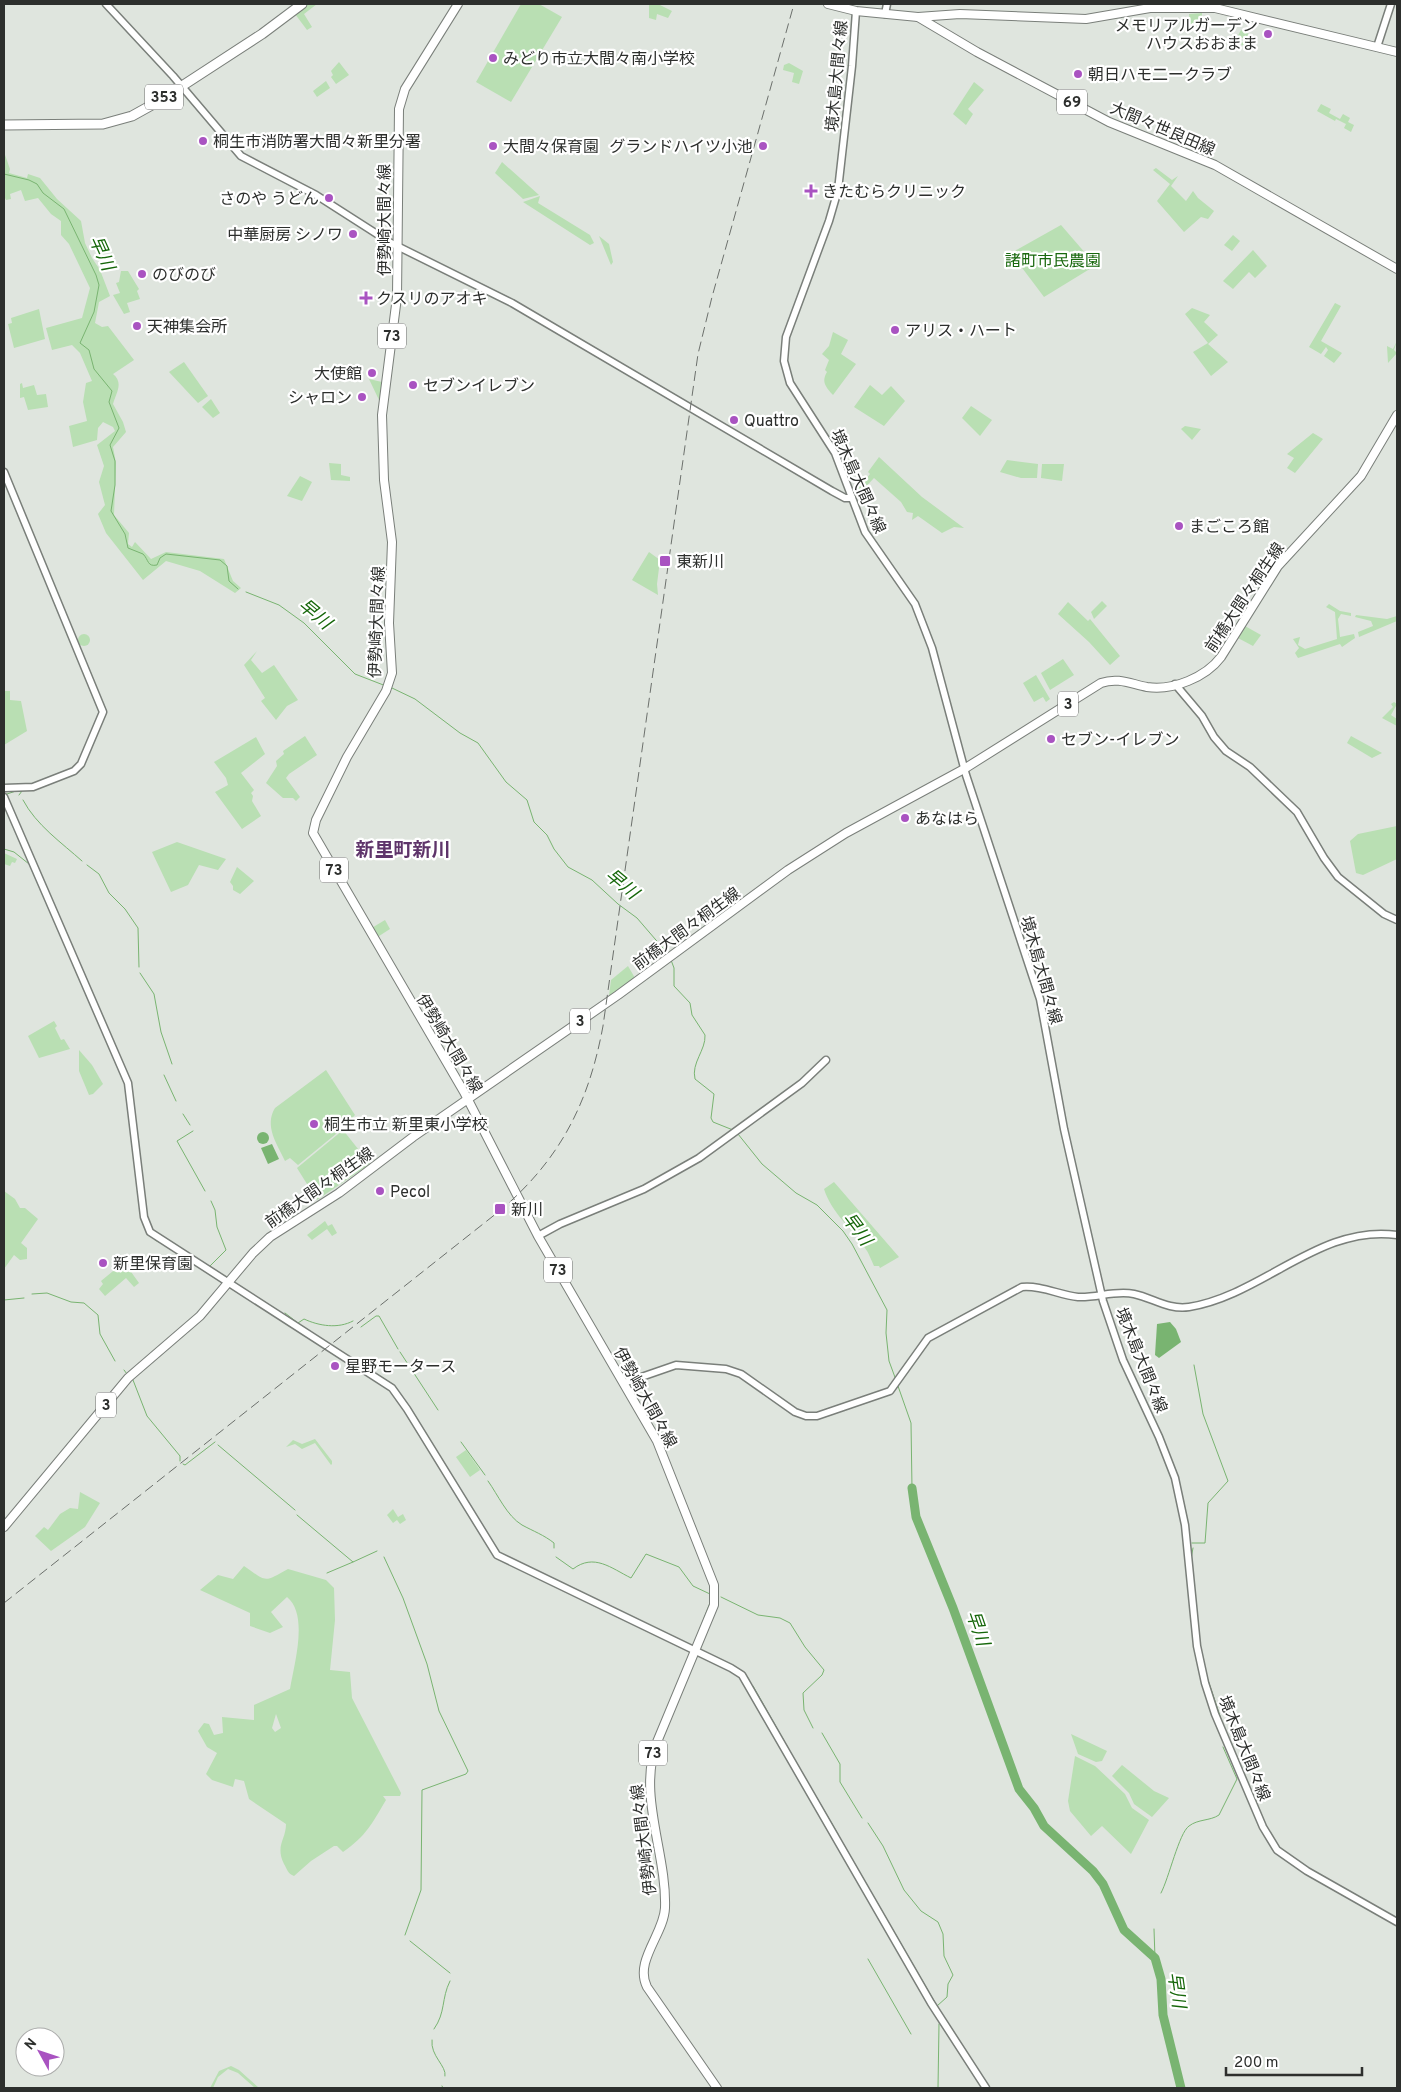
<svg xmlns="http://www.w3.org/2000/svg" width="1401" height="2092" font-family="Overpass,'Noto Sans JP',sans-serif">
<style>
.green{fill:#b9dfb3;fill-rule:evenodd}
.water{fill:#79b471}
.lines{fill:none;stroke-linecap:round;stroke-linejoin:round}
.stream{stroke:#79b471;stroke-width:1}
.river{stroke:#79b471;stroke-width:9}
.secondary-casing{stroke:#7a7f7a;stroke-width:9}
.primary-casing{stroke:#7a7f7a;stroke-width:10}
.highway-casing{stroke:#7a7f7a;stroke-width:11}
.secondary{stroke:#fff;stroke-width:6}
.primary{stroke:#fff;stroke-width:8}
.highway{stroke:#fff;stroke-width:9}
.rail{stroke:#6c706c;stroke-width:1;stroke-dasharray:10 5;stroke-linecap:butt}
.poi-dot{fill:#a953c1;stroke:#fff;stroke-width:2}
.labels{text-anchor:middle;stroke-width:4.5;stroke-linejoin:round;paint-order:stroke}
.shield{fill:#fff;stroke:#6c6d6c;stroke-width:1}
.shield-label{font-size:15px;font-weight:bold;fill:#2d2f2d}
.poi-label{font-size:16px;fill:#2d2f2d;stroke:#fff;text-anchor:start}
.street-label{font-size:16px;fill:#2d2f2d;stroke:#fff}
.park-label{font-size:16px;fill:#18680d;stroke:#fff}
.water-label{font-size:18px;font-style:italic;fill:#16670a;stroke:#fff}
.quarter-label{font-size:19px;font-weight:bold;fill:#5e346a;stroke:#fff}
</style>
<rect width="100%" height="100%" fill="#dfe5de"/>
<g class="green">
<polygon points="308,4 317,4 304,14 312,27 307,30 295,14"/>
<polygon points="521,4 539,4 562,17 511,102 476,82"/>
<polygon points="649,4 658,4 672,11 668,18 657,14 656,20 649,18"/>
<polygon points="1202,13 1202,19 1198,20 1198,25 1190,24 1189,14"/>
<polygon points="1241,30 1253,36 1247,48 1239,43 1243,42 1243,38 1238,39 1237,42 1235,41"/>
<polygon points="339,62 349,75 336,84 331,77 333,75 331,71"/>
<polygon points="789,63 803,71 799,84 792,82 794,73 783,70 784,65"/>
<polygon points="326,81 330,88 317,97 313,91"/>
<polygon points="974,82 984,90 968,109 973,114 966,125 953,114"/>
<polygon points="1321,104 1331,109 1329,113 1340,119 1343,114 1350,118 1348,122 1354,125 1351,132 1344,128 1346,124 1336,119 1335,121 1317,111"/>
<path d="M4,152l6,17 -1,4 18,5 1,-4 12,4 17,21 24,22 4,22 7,15 8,12 10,26 -11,6 -4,21 7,4 6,-1 26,34 -21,14c11,9 3,19 0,30l10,18 3,10 -13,15 3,16 -2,52 15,18 -1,11 4,3 3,-5 16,17 15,-7 58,7 9,22 8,7 -6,5 -35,-22 -34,-10 -23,19 -37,-47 -8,-19 7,-9 -6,-23 5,-16 -7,-21 18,-14 -2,-4 -10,-5 -5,6 -1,12 -24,7 -4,-21 18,-5 -4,-19 3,-19 6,-2 -12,-28 -8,-8 -20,5 -6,-22 36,-10 8,-30 -21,-44 -8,-9v-14l-10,-7 -13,-16 -13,3 -4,-11 -11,4 1,5 -5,1 -2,-4z"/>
<polygon points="502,162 539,195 523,199 495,173"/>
<polygon points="1156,168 1172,180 1178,176 1171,186 1186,201 1193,191 1198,198 1214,211 1208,219 1201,217 1184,232 1157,201 1170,184 1153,170"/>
<polygon points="540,196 538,203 590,235 594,243 590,245 523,202"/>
<polygon points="1061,225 1093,262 1093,267 1044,297 1011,253"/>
<polygon points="1233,235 1240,241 1232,251 1224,245"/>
<polygon points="599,236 609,244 613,262 611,265"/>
<polygon points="1253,250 1267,266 1255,278 1249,272 1233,289 1223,281"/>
<polygon points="121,271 128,271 139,289 137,291 140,299 127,303 130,312 124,314 113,295 120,293 116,283 119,282"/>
<polygon points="1335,303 1341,306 1321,341 1342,353 1334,363 1324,356 1328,350 1326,347 1321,354 1309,347"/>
<polygon points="1192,308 1210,315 1204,322 1218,335 1208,344 1228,362 1211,376 1193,352 1208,343 1185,314"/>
<polygon points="39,309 45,339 14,348 8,324 12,323 11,318"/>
<path d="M833,332l15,8 -7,14 15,10 -23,31c-7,-8 -12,-13 -6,-23l-2,-2 4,-10 -7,-6 7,-8z"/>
<polygon points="1397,341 1394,350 1397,353 1388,363 1387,346 1393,349"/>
<polygon points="184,362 208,396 198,403 169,372"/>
<polygon points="369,379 382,382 379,401 379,400"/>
<polygon points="22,383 23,388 34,385 37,395 46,394 48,407 28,410 24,397 20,398 20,384"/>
<polygon points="870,385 882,395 891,386 905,401 884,426 854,407"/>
<polygon points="211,399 220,413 213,418 202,407"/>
<polygon points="971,406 992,420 980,436 962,418"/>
<polygon points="1185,426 1201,429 1192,440 1181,429"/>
<polygon points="1313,433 1323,439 1295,473 1287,468 1294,458 1287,454"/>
<polygon points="879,457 922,497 964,528 954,527 942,533 918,516 912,520 913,513 907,512 901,502 874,478 857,496 854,495 851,489 860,486 870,474 868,472"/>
<polygon points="1007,460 1038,464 1037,478 1021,478 1000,472"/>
<polygon points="329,463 341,464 341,475 350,477 350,481 331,480"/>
<polygon points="1042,464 1064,464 1062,481 1041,478"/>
<polygon points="300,476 312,482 302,501 287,496"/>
<polygon points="649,552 660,560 657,584 658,595 632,580"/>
<polygon points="1102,601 1107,606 1094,619 1091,612"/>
<polygon points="1068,602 1088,621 1090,619 1120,656 1110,665 1089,642 1058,614"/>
<polygon points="1329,604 1340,611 1351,613 1351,616 1341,614 1338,619 1340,637 1354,634 1355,638 1342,647 1340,644 1298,658 1295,653 1299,648 1293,639 1300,637 1298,645 1305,649 1337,639 1335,612 1326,607"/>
<polygon points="1356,615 1387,619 1397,616 1397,621 1359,637 1358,632 1373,626 1371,621 1355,617"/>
<polygon points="1245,626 1261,635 1253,646 1238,638"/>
<circle cx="84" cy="640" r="6"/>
<polygon points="257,651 251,660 262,673 274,665 298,700 287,706 276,720 261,701 265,698 244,665"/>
<polygon points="1063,659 1074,675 1050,690 1041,673"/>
<polygon points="1036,675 1050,699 1046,702 1043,697 1034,702 1023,683"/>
<polygon points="4,691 10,691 10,700 21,701 27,731 4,745"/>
<polygon points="1394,702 1397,704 1391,715 1397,719 1397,726 1382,718 1393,707 1391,704"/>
<polygon points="305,736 317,755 289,774 286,778 300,797 296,801 293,798 283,798 266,783 277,766 276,761 284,754 283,751"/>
<polygon points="1351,736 1382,753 1372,758 1347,743"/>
<polygon points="256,737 265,754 241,773 254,790 251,793 253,796 252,801 261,816 242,829 215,792 228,785 226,778 214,762"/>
<polygon points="1397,826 1397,859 1363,875 1356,873 1350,841 1358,834"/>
<polygon points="177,842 226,859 218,870 199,865 188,885 171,892 152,852"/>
<polygon points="4,853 17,859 15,863 12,862 10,866 4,864"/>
<polygon points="237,867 254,881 240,894 233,890 233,886 230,882"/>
<polygon points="385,920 390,929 376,938 370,929"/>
<polygon points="628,966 635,978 609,996 611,980"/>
<polygon points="54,1021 57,1026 55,1028 61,1040 64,1039 70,1049 39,1058 28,1036"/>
<polygon points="79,1050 92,1065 103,1084 93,1094 89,1095 79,1071"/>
<path d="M326,1070l29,45 -13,14 -44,36 -8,-7 -5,3c-8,-17 -21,-35 -10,-53z"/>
<polygon points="343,1130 370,1164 317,1200 297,1168"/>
<path d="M834,1182l65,75 -19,11 -1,-2h-5c-3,-6 -5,-13 -9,-18 -13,-19 -34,-36 -41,-59z"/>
<polygon points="4,1191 15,1199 20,1208 25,1208 38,1219 21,1243 27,1248 27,1259 20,1260 14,1255 4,1269"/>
<polygon points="325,1221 328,1226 332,1224 337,1233 332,1236 327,1229 312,1240 307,1235"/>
<polygon points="124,1262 139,1283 134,1287 126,1278 105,1296 99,1289 103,1284 101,1281"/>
<polygon points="315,1439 332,1461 332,1464 331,1465 315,1443 302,1449 295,1444 286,1447 293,1440 302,1444"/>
<polygon points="466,1450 480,1470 470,1477 456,1457"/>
<polygon points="80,1492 100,1503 85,1527 51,1551 35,1536 44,1527 48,1530 60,1514 70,1508 78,1509"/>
<polygon points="393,1509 398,1517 403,1514 406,1520 400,1524 397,1520 393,1523 387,1515"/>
<path d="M244,1566c23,16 19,17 44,3l38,11 8,8 1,32 -5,50 20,2 2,26 49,95 -1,3h-17l3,4c-15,25 -19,35 -43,52l-6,-6h-3l-23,15 -17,15c-6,-2 -7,-7 -10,-12 -9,-19 2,-24 2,-40l-37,-25 -5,-18 -9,-2 -2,8 -21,-7 -6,-6 11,-21 -10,-6 -9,-16 6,-8 5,1 5,11 9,-2 -1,-16 32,3v-15l36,-16c4,-25 19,-74 -3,-92l-16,15 12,15 -13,6 -20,-7v-13l-50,-23 18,-15 15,4zM276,1714l5,14 -6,4 -3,-4z"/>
<polygon points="1071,1734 1107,1751 1102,1761 1096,1762 1078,1754"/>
<polygon points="1075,1756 1095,1766 1125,1794 1132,1808 1149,1820 1131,1854 1102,1826 1091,1836 1070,1811 1068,1801"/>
<polygon points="1122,1765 1154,1791 1169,1798 1152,1817 1134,1804 1129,1793 1112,1776"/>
<polygon points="231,2066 239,2070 259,2088 255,2088 238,2073 228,2069 218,2077 213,2088 210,2088 219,2071"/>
</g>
<g class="water">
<circle cx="263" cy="1138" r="6"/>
<polygon points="272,1144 279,1159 268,1164 261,1148"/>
<polygon points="1170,1322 1176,1329 1181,1342 1159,1358 1155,1355 1157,1324"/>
</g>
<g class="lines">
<g class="stream">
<path d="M4,174l25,6 8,4 6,9 21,16 32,66 3,10 -5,27 -14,31 9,7 5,19 18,22 -3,11 10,26 -9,17 5,16v24l-4,26 14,23 3,14 15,6c6,6 4,13 14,11l3,-7 6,-4 54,6 7,6 2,15 9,8"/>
<polyline points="246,592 279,605 304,623 355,674 386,686"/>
<polyline points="392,688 415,699 460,733 478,743 506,782 527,800 534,822 547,835 554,849 568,867 592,880 618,904 637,918 668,954"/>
<polyline points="7,794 16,791"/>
<polyline points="19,795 22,791"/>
<path d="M23,800c13,25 39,43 59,61"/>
<polyline points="4,849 14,852 29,864"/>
<polyline points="87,865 99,874 109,893 125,909 138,928 139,967"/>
<path d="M671,960l3,8v18l16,17 2,12 13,20c1,15 -14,28 -10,44l19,15 -3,24 2,4 20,8"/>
<polyline points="140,973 154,994 161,1032 172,1064"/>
<polyline points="164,1075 176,1101"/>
<polyline points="183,1114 190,1125"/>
<polyline points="193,1131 177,1141 205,1191"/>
<polyline points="738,1134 762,1164 796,1193 817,1205 843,1231 852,1244 887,1310 886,1333 889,1361 896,1380"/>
<polyline points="155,1240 159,1242"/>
<polyline points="210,1266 226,1250 217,1227 215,1210 211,1201"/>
<polyline points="32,1294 47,1293 71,1302 84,1303 98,1315 100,1334 115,1361"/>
<polyline points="4,1300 24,1298"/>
<path d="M285,1313l13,10 6,-4c15,7 34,10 49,2"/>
<polyline points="361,1327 376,1316 379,1316 398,1349"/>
<polyline points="400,1352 438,1410"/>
<polyline points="124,1370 127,1374"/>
<polyline points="375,1373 394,1385 408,1405"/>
<polyline points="133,1380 147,1416 180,1456 180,1461"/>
<polyline points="898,1386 911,1423 912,1488"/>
<polyline points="461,1442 485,1475"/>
<polyline points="218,1445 295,1510"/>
<polyline points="183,1464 185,1465 215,1442"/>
<path d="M488,1481c10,14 19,35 34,44 11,6 22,10 32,18v5"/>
<polyline points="297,1515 353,1562 377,1551"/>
<polyline points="1192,1543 1205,1543 1208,1503 1228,1481 1203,1414 1194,1365"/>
<polyline points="384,1557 403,1598 427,1664 439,1711 468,1771 466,1774 422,1790 421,1890 405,1935"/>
<path d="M556,1557l17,12c21,-16 38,-1 58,9l15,-24 33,13 14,19 17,8"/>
<polyline points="1191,1559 1193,1548"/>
<polyline points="327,1573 353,1562"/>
<polyline points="721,1597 758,1615 780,1618 790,1623 805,1647 824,1670 822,1675 803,1693 804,1710 813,1728"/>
<polyline points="697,1636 710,1603"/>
<polyline points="735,1667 742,1671 749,1679"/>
<polyline points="1207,1677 1223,1725"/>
<polyline points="753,1686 787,1746"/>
<polyline points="822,1733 840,1764 840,1782 862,1818"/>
<polyline points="790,1752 838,1834"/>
<polyline points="841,1840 937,2006 947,1997 948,1984 953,1975 944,1956 943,1934 938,1922 921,1911 904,1890 883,1846 868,1823"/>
<path d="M1161,1893c8,-15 18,-60 28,-67 9,-7 21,-5 30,-11l18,-36 -14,-32"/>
<polyline points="1154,1929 1155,1958"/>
<polyline points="410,1941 450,1973"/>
<polyline points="868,1959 911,2034"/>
<path d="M434,2029c12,-17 7,-30 16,-48"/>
<path d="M432,2040c-2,16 15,26 13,36"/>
<polyline points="442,2086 443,2088"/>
<polyline points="938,2088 939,2024"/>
</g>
<polyline class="river" points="912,1488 916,1517 953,1608 1019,1789 1034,1808 1044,1826 1093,1871 1103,1884 1124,1930 1155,1958 1161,1979 1163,2015 1181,2088"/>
<g class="secondary-casing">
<g id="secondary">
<polyline points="106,4 173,76 241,156 316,195 391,243 512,303 832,491 845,498 852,498"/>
<polyline points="856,11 852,66 838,190 829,221 786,337 784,361 790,383 835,453 865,532 915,604 932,648 966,775 1040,999 1064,1129 1103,1301 1123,1360 1159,1437 1175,1478 1185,1525 1197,1646 1205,1683 1215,1714 1263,1827 1277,1850 1307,1871 1397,1922"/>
<polyline points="885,14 887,4"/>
<polyline points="1377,47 1391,4"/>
<polyline points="4,472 103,712 81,764 74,771 33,787 4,788"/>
<polyline points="1175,684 1202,716 1214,737 1226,751 1250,767 1297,812 1324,858 1338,877 1384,914 1397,920"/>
<polyline points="4,797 128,1083 144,1217 150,1232 392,1388 407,1409 497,1555 731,1668 742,1675 931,2003 986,2088"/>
<polyline points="538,1236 560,1224 644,1189 699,1158 802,1083 826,1060"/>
<path d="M624,1383l52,-18 50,4 15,5 54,38 11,4h11l73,-25 38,-53 94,-51c19,-2 37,8 56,10 19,1 37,-7 56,-3 19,4 34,16 55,13 74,-12 131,-83 208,-72"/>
</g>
</g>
<g class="primary-casing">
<g id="primary">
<path d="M458,4l-53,85 -6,20 -2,188 -15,118 2,65 8,62 -3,81 3,50 -6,18 -39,66 -31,63 -3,13 151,259 74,144 119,205 57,144v20l-57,137c-20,53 10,111 8,166 -1,26 -31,53 -18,79l70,101"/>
<polyline points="828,4 856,11 918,17 977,52 1109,122 1215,165 1397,269"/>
<polyline points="918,17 960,14 1086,19 1150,8 1215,8 1397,52"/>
<path d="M4,1527l124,-149 72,-62 53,-63 17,-16 69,-44 74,-56 205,-142 170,-125 58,-37 118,-64 137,-86c17,-6 30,1 46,4 26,4 59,-10 74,-30l57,-91 83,-90 36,-61"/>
</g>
</g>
<g class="highway-casing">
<polyline id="highway" points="4,125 103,124 132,116 159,101 262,34 302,4"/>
</g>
<use href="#secondary" class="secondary"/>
<use href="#primary" class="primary"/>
<use href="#highway" class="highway"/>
<path class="rail" d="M4,1603l498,-394c59,-51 87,-107 101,-183l95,-672 14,-57 82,-293"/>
</g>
<g class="poi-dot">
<circle cx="1268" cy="34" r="5"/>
<circle cx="493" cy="58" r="5"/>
<circle cx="1078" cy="74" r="5"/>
<circle cx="203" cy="141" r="5"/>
<circle cx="493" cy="146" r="5"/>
<circle cx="763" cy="146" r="5"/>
<path d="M808.5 183.5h5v5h5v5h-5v5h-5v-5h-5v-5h5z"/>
<circle cx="329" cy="198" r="5"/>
<circle cx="353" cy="234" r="5"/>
<circle cx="142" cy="274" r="5"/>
<path d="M363.5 290.5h5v5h5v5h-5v5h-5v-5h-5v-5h5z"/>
<circle cx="137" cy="326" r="5"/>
<circle cx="895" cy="330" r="5"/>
<circle cx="372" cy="373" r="5"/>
<circle cx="413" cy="385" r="5"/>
<circle cx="362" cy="397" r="5"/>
<circle cx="734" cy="420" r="5"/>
<circle cx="1179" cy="526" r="5"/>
<rect x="659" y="555" width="12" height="12" rx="2.5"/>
<circle cx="1051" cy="739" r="5"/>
<circle cx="905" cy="818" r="5"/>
<circle cx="314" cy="1124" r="5"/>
<circle cx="380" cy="1191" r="5"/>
<rect x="494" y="1203" width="12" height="12" rx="2.5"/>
<circle cx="103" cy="1263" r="5"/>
<circle cx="335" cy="1366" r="5"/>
</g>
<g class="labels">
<g class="shield">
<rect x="145" y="84.5" width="38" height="25" rx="4"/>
<rect x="1057" y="89.5" width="30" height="25" rx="4"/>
<rect x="378" y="323.5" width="28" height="25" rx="4"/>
<rect x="1058" y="691.5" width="20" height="25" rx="4"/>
<rect x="320" y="857.5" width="28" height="25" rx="4"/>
<rect x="570" y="1008.5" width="20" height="25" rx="4"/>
<rect x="544" y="1257.5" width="28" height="25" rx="4"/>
<rect x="96" y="1392.5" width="20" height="25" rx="4"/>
<rect x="639" y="1740.5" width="28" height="25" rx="4"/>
</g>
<g class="shield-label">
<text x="164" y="102">353</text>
<text x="1072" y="107">69</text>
<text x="392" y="341">73</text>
<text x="1068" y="709">3</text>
<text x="334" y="875">73</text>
<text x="580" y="1026">3</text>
<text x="558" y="1275">73</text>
<text x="106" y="1410">3</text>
<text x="653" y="1758">73</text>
</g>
<g class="poi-label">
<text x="1258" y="31" text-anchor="end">メモリアルガーデン<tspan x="1258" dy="18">ハウスおおまま</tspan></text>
<text x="503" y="64">みどり市立大間々南小学校</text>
<text x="1088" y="80">朝日ハモ二ークラブ</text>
<text x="213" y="147">桐生市消防署大間々新里分署</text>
<text x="503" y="152">大間々保育園</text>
<text x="753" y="152" text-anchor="end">グランドハイツ小池</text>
<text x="822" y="197">きたむらクリニック</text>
<text x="319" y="204" text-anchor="end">さのや うどん</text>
<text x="343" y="240" text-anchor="end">中華厨房 シノワ</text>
<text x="152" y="280">のびのび</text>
<text x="376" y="304">クスリのアオキ</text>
<text x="147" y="332">天神集会所</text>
<text x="905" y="336">アリス・ハート</text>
<text x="362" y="379" text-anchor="end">大使館</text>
<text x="423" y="391">セブンイレブン</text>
<text x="352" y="403" text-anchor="end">シャロン</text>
<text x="744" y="426">Quattro</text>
<text x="1189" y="532">まごころ館</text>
<text x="676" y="567">東新川</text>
<text x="1061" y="745">セブン-イレブン</text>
<text x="915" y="824">あなはら</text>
<text x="324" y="1130">桐生市立 新里東小学校</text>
<text x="390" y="1197">Pecol</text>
<text x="511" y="1215">新川</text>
<text x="113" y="1269">新里保育園</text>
<text x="345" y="1372">星野モータース</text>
</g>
<g class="street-label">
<text transform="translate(836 76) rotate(-85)" y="6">境木島大間々線</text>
<text transform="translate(1163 128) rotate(23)" y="6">大間々世良田線</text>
<text transform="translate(384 220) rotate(-90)" y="6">伊勢崎大間々線</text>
<text transform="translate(859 481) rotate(66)" y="6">境木島大間々線</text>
<text transform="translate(1244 597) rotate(-56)" y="6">前橋大間々桐生線</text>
<text transform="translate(376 622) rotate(-88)" y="6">伊勢崎大間々線</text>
<text transform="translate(686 928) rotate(-36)" y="6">前橋大間々桐生線</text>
<text transform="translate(1042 970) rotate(74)" y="6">境木島大間々線</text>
<text transform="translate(450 1043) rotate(59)" y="6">伊勢崎大間々線</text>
<text transform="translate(319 1187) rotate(-35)" y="6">前橋大間々桐生線</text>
<text transform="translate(1142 1360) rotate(68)" y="6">境木島大間々線</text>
<text transform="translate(646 1397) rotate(61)" y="6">伊勢崎大間々線</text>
<text transform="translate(1245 1748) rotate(68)" y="6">境木島大間々線</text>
<text transform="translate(643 1840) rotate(-97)" y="6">伊勢崎大間々線</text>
</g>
<g class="park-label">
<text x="1053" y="266">諸町市民農園</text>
</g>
<g class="water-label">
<text transform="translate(102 253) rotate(66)" y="6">早川</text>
<text transform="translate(315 614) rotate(40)" y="6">早川</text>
<text transform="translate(622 884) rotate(40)" y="6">早川</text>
<text transform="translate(857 1229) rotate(53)" y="6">早川</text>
<text transform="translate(978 1628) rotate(71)" y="6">早川</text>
<text transform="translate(1177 1990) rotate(82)" y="6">早川</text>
</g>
<g class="quarter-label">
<text x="403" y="856">新里町新川</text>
</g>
</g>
<rect width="1401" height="2092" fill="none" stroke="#2d2f2d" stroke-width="10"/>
<g transform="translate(40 2052) rotate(310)"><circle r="24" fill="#ffffff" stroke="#abacab"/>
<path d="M0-4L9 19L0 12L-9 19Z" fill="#a953c1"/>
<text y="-8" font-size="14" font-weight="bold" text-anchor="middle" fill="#2d2f2d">N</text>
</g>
<path d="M1226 2067v8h136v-8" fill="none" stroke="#2d2f2d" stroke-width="2.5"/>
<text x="1234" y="2067" font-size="15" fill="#2d2f2d" stroke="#ffffff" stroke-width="4" paint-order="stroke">200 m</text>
</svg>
